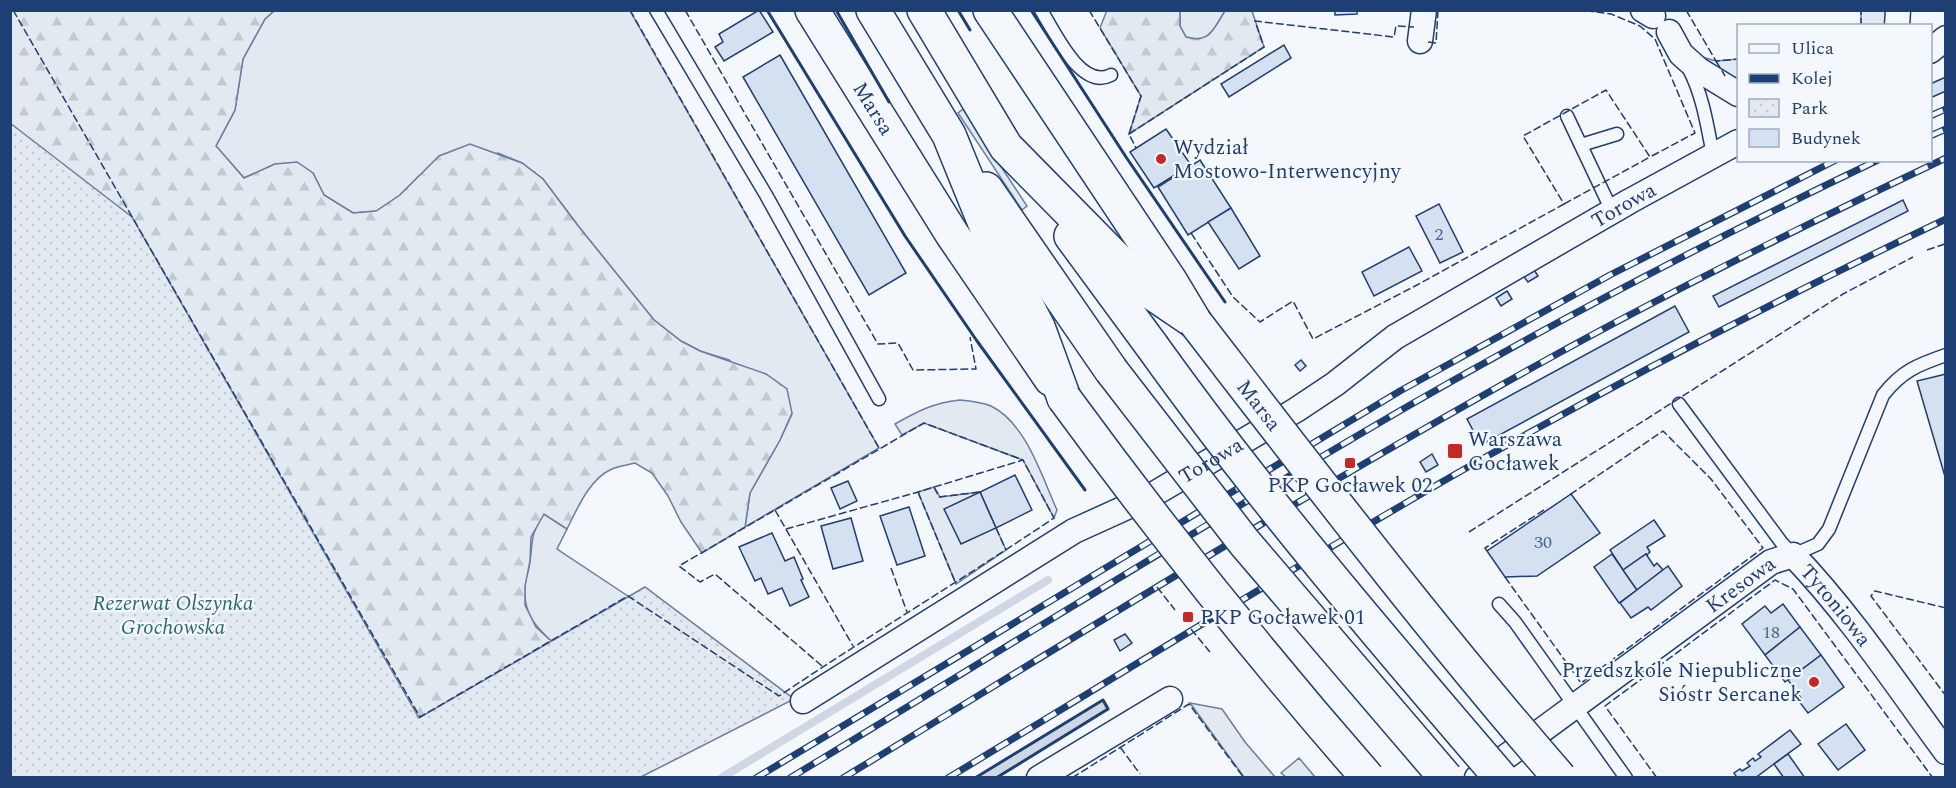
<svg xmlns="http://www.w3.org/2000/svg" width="1956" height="788" font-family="Spectral,serif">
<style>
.grass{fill:#e3e9f0;stroke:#687fa3;stroke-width:1.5}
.forest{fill:url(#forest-firs);stroke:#687fa3;stroke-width:1.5}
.park{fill:url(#park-dots);stroke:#687fa3;stroke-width:1.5}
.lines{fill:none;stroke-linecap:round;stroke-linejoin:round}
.stream{stroke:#cfd7e4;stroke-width:8}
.building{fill:#d5e0f0;stroke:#1d3f73;stroke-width:1.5}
.service-casing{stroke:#1d3f73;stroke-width:15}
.minor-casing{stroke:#1d3f73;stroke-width:27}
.secondary-casing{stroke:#1d3f73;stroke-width:36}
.primary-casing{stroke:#1d3f73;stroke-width:36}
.service{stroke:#f4f7fb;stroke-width:12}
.minor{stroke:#f4f7fb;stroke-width:24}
.secondary{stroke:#f4f7fb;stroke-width:33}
.primary{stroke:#f4f7fb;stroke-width:33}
.rail-casing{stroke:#1d3f73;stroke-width:7}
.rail{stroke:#f4f7fb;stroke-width:4.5;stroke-dasharray:14;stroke-linecap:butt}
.primary-bridge-casing{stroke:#1d3f73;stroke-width:36;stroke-linecap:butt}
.primary-bridge{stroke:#f4f7fb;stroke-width:33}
.fence{stroke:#1d3f73;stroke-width:1.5;stroke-dasharray:8 3;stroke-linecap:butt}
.wall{stroke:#1d3f73;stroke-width:3}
.poi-dot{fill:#c62828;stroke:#f4f7fb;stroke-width:2}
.labels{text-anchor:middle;stroke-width:4.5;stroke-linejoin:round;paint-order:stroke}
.number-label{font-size:18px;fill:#4b6792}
.street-label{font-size:21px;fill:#1d3f73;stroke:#f4f7fb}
.poi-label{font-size:21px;fill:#1d3f73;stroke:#f4f7fb;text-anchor:start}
.park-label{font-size:21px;font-style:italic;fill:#2c6c60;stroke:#f4f7fb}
</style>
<defs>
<pattern id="forest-firs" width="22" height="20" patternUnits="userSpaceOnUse" patternTransform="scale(1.5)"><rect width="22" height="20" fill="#e3e9f0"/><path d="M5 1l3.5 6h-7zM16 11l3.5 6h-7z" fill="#c2c9d1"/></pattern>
<pattern id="park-dots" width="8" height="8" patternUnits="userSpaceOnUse" patternTransform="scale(1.5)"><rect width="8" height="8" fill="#e3e9f0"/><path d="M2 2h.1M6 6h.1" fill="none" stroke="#c2c9d1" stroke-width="1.8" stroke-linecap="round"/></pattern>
</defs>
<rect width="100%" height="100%" fill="#f4f7fb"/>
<g class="grass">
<polygon points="274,11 630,11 879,448 745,527 750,493 780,440 792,414 729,360 700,351 681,341 654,320 579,227 543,179 522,163 498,153 420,175 400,195 377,211 353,213 324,195 313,173 275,164 244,178 216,146 235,110 243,59 265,19"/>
<path d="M1180,11h45c-11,17 -15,33 -39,26l-6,-11z"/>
<polygon points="1861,11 1891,11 1890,25 1861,26"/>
<polygon points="1702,57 1716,61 1738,59 1738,85 1705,66"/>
<polygon points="963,109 1027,206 1022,210 958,113"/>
<path d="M960,400c11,1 21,2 31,6 35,17 51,71 66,104l-3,8 -31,-58 -99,-37 -22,12 -7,-11c23,-13 38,-21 65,-24z"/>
<polygon points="934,487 940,497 980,492 1006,550 956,584 918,492"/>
<path d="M544,514l23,15 -10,20 107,71 -99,34c-23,-22 -43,-34 -40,-69 1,-8 4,-16 5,-23 3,-23 0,-27 14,-48z"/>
<polygon points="1190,703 1222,709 1245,742 1275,777 1244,777"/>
<polygon points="1299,758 1315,777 1286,777 1281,773"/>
</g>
<g class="forest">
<path d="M1107,10l73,1v15l6,11c24,7 28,-9 39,-26h27l12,36 -135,87 12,-38 -41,-68z"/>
<path d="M10,11h264l-9,8 -22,40 -8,51 -19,36 28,32 31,-14 22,-2 16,11 11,22 29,18 23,-2 24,-16 39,-39 31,-12 52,19 21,16 36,48 75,93 27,21 19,10 66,23 21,15 5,24 -12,27 -30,53 -5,34 -43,26 -21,-31 -13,-26 -16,-23 -17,-10c-7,2 -16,3 -23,6 -22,9 -35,40 -45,60l-23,-15 -13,23 -1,24 -5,25v19l11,22 29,27 76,123h-630z"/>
</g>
<polygon class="park" points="10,123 132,217 419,718 645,587 794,699 641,777 11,777"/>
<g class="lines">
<g class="stream">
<polyline points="721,778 1048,580"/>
<polyline points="986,778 1104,706"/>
</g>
</g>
<g class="building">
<polygon points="759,10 773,32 724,61 715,47 723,42 719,34"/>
<polygon points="1335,10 1357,10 1357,14 1335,15"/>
<polygon points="1284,45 1291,58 1229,97 1221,84"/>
<polygon points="780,55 906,273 869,295 743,77"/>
<polygon points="1946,77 1946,91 1930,98 1930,84"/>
<polygon points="1166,129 1191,165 1154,188 1130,152"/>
<polygon points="1200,160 1231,208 1188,235 1158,187"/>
<polygon points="1903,200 1908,211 1719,307 1713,296"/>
<polygon points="1439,204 1463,252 1440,263 1416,216"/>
<polygon points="1231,208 1260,256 1239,269 1208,222"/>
<polygon points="1409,247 1422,271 1374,296 1362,272"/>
<polygon points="1533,268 1538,276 1528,282 1522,274"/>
<polygon points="1507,291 1512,299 1501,306 1496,298"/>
<polygon points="1675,306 1689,332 1481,445 1467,419"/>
<polygon points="1301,360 1306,366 1300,371 1295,365"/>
<polygon points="1946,374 1946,480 1917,381"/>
<polygon points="1432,454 1438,465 1426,472 1420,462"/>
<polygon points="1015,475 1032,510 996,528 980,492"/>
<polygon points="848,481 857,501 840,509 831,488"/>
<polygon points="980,492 996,528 961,544 944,509"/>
<polygon points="1571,494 1600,533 1537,576 1505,577 1487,551"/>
<polygon points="909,507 925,556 897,565 880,516"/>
<polygon points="851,518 863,561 833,569 821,526"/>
<polygon points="1654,520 1665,536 1647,547 1650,552 1647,555 1646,554 1623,570 1610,550"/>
<polygon points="772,533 785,561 794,557 803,579 801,580 809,597 790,606 782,588 768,594 761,578 755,581 739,547"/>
<polygon points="1612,554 1637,590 1619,603 1594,567"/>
<polygon points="1646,554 1654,566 1657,563 1663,570 1637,590 1623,570"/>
<polygon points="1668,566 1682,586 1651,610 1648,607 1631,618 1620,603"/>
<polygon points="1783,604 1800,627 1765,655 1742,624 1765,606 1771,613"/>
<polygon points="1800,627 1821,655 1785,682 1765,655"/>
<polygon points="1125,634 1132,643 1120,651 1114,640"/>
<polygon points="1821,655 1844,687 1808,713 1798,700 1801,698 1788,680"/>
<polygon points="1846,724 1865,750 1838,770 1818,744"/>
<polygon points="1790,730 1801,744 1755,778 1733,778 1736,776 1734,773 1740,769 1742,771 1750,766 1747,763 1753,758 1755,761 1761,757 1758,754"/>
<polygon points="1788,754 1805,778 1784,778 1774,764"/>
</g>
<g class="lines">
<g class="service-casing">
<g id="service">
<polyline points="656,10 766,195 879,399"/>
<path d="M1041,10c13,21 40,81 70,65"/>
<path d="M1689,69c14,27 18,56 24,86"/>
<polyline points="1567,116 1612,211"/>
<polyline points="1581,145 1617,134"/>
<path d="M1679,404l102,138 12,13 25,-11 11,-15 54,-134c19,-24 34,-30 63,-40"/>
<polyline points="1499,604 1515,622 1626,778"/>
</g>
</g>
<g class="minor-casing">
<g id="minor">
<polyline points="1643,10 1653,16"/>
<polyline points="1897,26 1898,10"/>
<polyline points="1669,32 1681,54 1699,70 1738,94"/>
<polyline points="1420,41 1424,10"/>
<polyline points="1930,51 1946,38"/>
<path id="s1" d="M803,701l271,-170 75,-34 147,-87 39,-26 60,-47 235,-136 108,-59"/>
<polyline points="1039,778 1170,699"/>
<path id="s2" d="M1477,778l294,-216 22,-7c56,58 105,132 153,197"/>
</g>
</g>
<g class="secondary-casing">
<g id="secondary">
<path id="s3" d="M812,10l140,224 99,145"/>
<polyline points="990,10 1171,282 1195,322"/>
</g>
</g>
<g class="primary-casing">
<g id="primary">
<polyline points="873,10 949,135 988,231 1038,327 1064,398"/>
<polyline points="924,10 1006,147 1145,288 1195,322"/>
<polyline points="986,189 1111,370"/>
<polyline points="1071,236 1152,346"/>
</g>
</g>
<use href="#service" class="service"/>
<use href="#minor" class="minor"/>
<use href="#secondary" class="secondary"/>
<use href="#primary" class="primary"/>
<g class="rail-casing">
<g id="rail">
<polyline points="1930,116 1946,109"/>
<polyline points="1930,136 1946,129"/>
<polyline points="756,778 1400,391 1610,275 1836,160"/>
<path d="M790,778c207,-125 411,-252 620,-373 153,-88 309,-169 468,-245"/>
<path d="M843,778c234,-142 466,-287 705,-419 130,-72 263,-137 398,-201"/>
<path d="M948,778c171,-103 340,-208 513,-307 158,-90 320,-173 485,-252"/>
</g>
</g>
<use href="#rail" class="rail"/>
<g class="primary-bridge-casing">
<g id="primary-bridge">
<path id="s4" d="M1195,322c119,154 237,309 365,456"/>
<path d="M1152,346c108,151 228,291 349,432"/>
<polyline points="1111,370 1244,542 1446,778"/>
<path d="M1064,398c96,131 197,258 304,380"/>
</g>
</g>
<use href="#primary-bridge" class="primary-bridge"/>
<g class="fence">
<path d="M13,10l407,707 208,-121 151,100c91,-61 184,-117 275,-178l-31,-58 -105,32 -132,37"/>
<polyline points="630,10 879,448"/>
<polyline points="685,10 878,344 898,343 913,370 976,369 970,337"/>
<polyline points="1089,10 1141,96 1129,134 1136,148"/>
<polyline points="1686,10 1716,61 1738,59"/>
<polyline points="1861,26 1861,10"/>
<polyline points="1428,42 1436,43 1438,10"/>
<polyline points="1716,61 1725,76"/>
<polyline points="1129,134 1264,47 1255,21 1394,37 1396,26 1414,27"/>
<polyline points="1564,204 1650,157"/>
<polyline points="1191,233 1233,297 1260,322 1293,301 1313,339 1417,285 1564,204 1523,136 1606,90 1650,157 1695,133 1655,39 1640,26 1611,14 1581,10"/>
<polyline points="1927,250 1945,244"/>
<polyline points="934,487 939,497 980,492"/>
<polyline points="918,492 956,584"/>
<polyline points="775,510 853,646"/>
<polyline points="996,528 1006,550"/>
<polyline points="1469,532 1843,294 1913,257"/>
<polyline points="1487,551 1485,548 1547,508"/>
<polyline points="891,568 907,612"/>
<polyline points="1505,577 1581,683 1763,548 1711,479 1663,431 1568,496"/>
<polyline points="1157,587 1175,610"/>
<polyline points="1946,608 1875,591 1871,596 1946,696"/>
<polyline points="1191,629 1210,652"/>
<polyline points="822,666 715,574 700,582 679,566 924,423 1023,460"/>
<polyline points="1120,747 1140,774"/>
<polyline points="1072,778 1189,704 1244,778"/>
<polyline points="1657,778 1605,706 1775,580 1793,589 1933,778"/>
</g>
<g class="wall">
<polyline points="767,10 905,236 977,341 1085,490"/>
<polyline points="836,10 889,102 888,100"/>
<polyline points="958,10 970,30"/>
<polyline points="1031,10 1126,157 1225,302"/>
<polyline points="1945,244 1946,244"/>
<polyline points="975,778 1103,700 1108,709 996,778"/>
</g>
</g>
<g class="poi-dot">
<circle cx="1161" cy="159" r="6"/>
<rect x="1447" y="443" width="16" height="16" rx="3"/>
<rect x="1344" y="457" width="12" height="12" rx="3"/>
<rect x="1182" y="611" width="12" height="12" rx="3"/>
<circle cx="1814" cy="682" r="6"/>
</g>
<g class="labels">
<g class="number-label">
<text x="1439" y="240">2</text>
<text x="1543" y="548">30</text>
<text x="1771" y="638">18</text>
</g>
<g class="street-label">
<text dy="7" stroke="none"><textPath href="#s3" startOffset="116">Marsa</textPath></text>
<text dy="7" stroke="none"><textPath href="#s1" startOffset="960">Torowa</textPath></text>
<text dy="7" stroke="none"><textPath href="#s4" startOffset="105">Marsa</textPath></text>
<text dy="7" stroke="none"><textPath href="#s1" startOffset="474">Torowa</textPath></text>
<text dy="7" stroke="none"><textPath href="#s2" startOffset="327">Kresowa</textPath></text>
<text dy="7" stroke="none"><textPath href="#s2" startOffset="454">Tytoniowa</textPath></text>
</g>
<g class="poi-label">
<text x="1173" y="154">Wydział<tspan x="1173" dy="24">Mostowo-Interwencyjny</tspan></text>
<text x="1468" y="446">Warszawa<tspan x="1468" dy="24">Gocławek</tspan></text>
<text x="1350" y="492" text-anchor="middle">PKP Gocławek 02</text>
<text x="1200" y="624">PKP Gocławek 01</text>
<text x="1802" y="677" text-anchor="end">Przedszkole Niepubliczne<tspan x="1802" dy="24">Sióstr Sercanek</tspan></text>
</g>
<g class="park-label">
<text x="173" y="610">Rezerwat Olszynka<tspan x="173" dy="24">Grochowska</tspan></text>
</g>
</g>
<rect width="1956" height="788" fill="none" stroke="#1d3f73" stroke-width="24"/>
<rect x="1737" y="24" width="195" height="138" fill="#f4f7fb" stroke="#9eadc5" stroke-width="1.5"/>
<rect x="1749" y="44" width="30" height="9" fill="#f4f7fb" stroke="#9eadc5" stroke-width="1.5"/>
<text x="1791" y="54" font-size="18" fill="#1d3f73">Ulica</text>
<rect x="1749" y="74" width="30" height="9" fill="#1d3f73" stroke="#9eadc5" stroke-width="1.5"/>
<text x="1791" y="84" font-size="18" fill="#1d3f73">Kolej</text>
<rect x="1749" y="99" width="30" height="18" fill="url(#park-dots)" stroke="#9eadc5" stroke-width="1.5"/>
<text x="1791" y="114" font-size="18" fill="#1d3f73">Park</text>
<rect x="1749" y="129" width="30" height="18" fill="#d5e0f0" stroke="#9eadc5" stroke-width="1.5"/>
<text x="1791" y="144" font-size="18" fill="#1d3f73">Budynek</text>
</svg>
